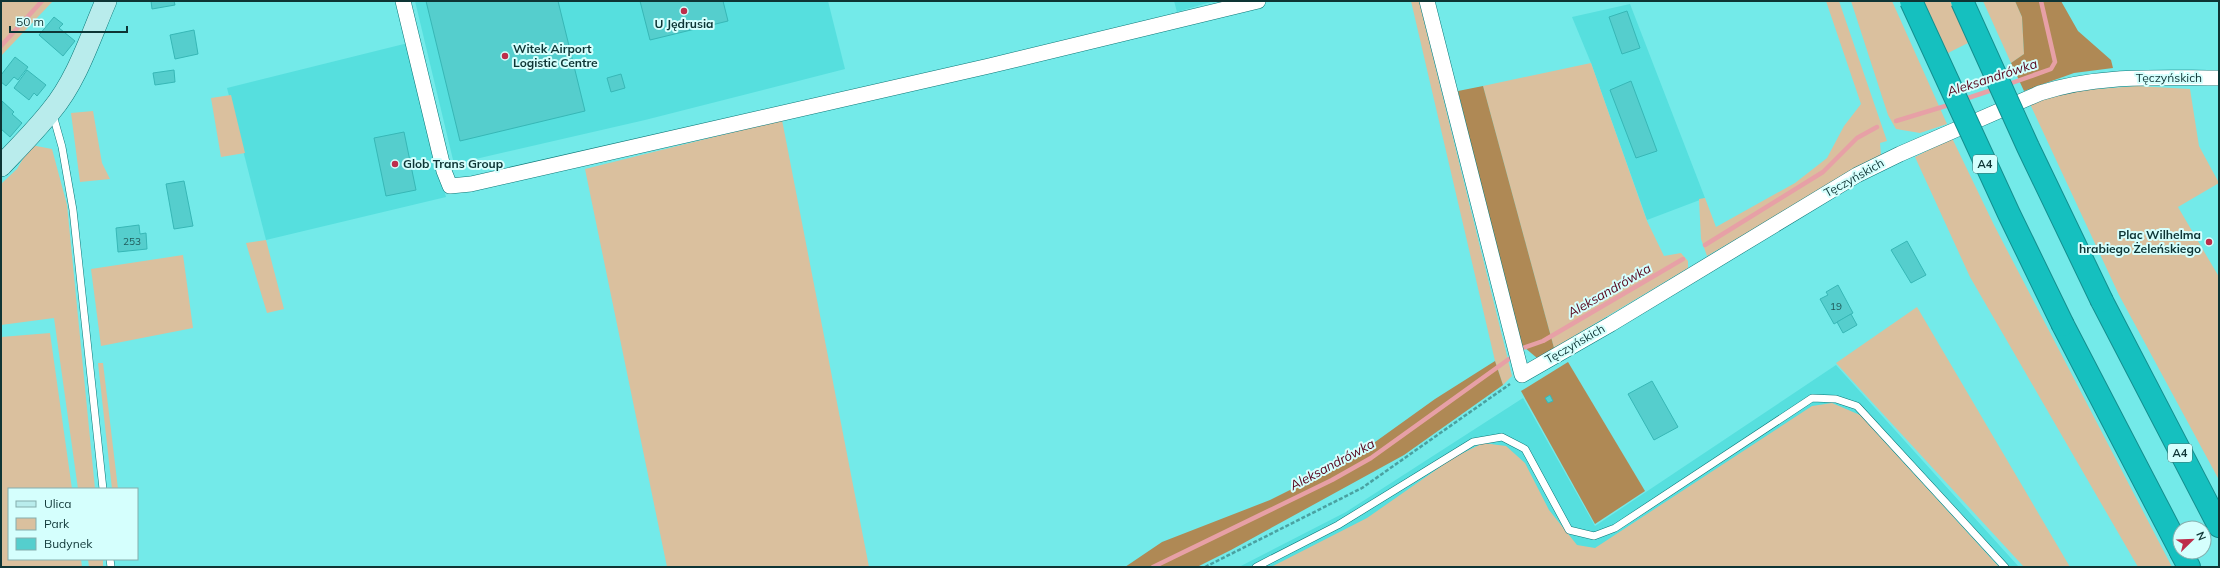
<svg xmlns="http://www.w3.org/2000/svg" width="2220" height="568" font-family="Mulish,sans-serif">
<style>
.built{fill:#56dfde}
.green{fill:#dac09e}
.forest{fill:#af8955}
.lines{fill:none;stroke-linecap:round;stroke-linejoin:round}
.stream{stroke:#e7a0a6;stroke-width:4.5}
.building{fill:#55cecd;stroke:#37b7b6}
.lane-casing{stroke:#0b7777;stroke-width:8}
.street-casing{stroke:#0b7777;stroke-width:16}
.secondary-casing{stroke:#0b7777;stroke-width:22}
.highway-casing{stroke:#138f8f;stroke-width:24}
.path{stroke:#4aa1a1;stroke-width:2.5;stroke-dasharray:4 2;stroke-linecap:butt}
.lane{stroke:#fff;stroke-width:7}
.street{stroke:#fff;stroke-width:15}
.secondary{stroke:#b9ecec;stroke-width:21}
.highway{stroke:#15c0bf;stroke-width:22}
.highway-bridge-casing{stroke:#138f8f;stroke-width:24;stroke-linecap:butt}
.highway-bridge{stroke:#15c0bf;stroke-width:22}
.poi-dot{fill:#bd2d4b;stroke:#d5fffd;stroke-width:1.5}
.labels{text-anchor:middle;stroke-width:4;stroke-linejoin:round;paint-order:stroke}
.number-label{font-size:10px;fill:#205b5b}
.shield{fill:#d5fffd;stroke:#4a7271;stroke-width:1}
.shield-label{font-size:11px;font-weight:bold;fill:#0e3535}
.poi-label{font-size:12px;font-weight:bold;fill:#0e3535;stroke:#d5fffd;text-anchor:start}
.street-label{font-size:12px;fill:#0e3535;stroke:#d5fffd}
.water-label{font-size:13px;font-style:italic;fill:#57031a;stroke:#d5fffd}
</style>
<rect width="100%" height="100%" fill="#73eae9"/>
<g class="built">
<polygon points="415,1 828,1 845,69 645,120 454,164"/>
<polygon points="1174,1 1214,1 1177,12"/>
<polygon points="1630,4 1705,198 1647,220 1591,63 1572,17"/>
<polygon points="408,43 446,197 266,240 227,88"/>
<polygon points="1836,365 2019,567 1239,567 1346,512 1523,398 1595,526"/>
</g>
<g class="green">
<polygon points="2,1 53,1 1,56 1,2"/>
<polygon points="1411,1 1419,1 1512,376 1503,385 1495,361"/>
<polygon points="1826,1 1839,1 1887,141 1880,143 1881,155 1707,256 1701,239 1699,199 1705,198 1716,227 1795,183 1827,158 1844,126 1861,104"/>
<polygon points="1851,1 1892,1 1947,124 1920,133 1896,129 1888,115"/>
<polygon points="1924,1 1950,1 1968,43 1946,54"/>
<polygon points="1983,1 2015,1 2022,17 2024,54 2011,63"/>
<polygon points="1591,63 1647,221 1664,256 1681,253 1688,261 1688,268 1554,348 1483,86"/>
<polygon points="2137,86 2190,89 2199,146 2219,183 2178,207 2219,277 2219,480 2119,295 2030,104 2071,91"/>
<polygon points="231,95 245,153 221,157 211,98"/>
<polygon points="93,111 102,163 110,179 80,182 71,113"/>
<polygon points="782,120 869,567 667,567 585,169"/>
<polygon points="1952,138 1994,225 2172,567 2138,567 1970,277 1915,157"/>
<polygon points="31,145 52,149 67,205 95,489 78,489 54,318 1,325 1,184 17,169"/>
<polygon points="266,240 284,309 267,313 246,243"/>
<polygon points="183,255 193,328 101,346 91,269"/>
<polygon points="1917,307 2070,567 2024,567 1836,363"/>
<polygon points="50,333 72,489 9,489 9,559 81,559 82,567 1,567 1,337"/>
<polygon points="98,363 103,363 118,489 112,489"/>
<polygon points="1832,403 1860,415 1999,567 1271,567 1367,518 1453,458 1483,443 1506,446 1525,463 1549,510 1577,545 1595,548 1812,406"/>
<polygon points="88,559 103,559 103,567 89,567"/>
</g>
<g class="forest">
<polygon points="2015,1 2061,1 2078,31 2111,60 2113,68 2074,73 2024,91 2011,63 2024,54 2022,17"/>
<polygon points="1483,86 1554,348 1537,358 1518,342 1458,91"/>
<polygon points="1495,361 1503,385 1404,455 1231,550 1197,567 1125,567 1162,542 1270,500 1350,460 1435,399"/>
<polygon points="1568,362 1645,491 1595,524 1521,391"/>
</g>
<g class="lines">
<g class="stream">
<polyline points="1,46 42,1"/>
<polyline points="2006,85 2051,69 2055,62 2041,1"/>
<polyline points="1962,100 1995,89"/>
<polyline points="1896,121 1952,104"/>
<polyline points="1705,245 1823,172 1857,138 1877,127"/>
<polyline points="1523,348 1543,341 1683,259"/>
<polyline points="1153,567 1332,480 1371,458 1509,359"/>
</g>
</g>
<g class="building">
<polygon points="151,1 174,1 175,5 152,9"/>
<polygon points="426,1 558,1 585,111 460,141"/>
<polygon points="640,1 723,1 728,21 650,40"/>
<polygon points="1627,11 1640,48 1622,54 1609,17"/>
<polygon points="54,17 63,24 59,28 75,41 63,56 39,35"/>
<polygon points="194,30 198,54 175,59 170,35"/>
<polygon points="15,57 28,67 18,80 14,77 6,86 1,82 1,75"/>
<polygon points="27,70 46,85 37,96 34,93 29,100 14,88"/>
<polygon points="174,70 175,82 155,85 153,73"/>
<polygon points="621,74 625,88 611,92 607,78"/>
<polygon points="1631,81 1657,151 1636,158 1610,90"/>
<polygon points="2,101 14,112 12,114 22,123 10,137 1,129"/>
<polygon points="404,132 416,190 386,196 374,138"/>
<polygon points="184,181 193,226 174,229 166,184"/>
<polygon points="139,225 140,234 146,233 147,249 118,252 116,228"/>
<polygon points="1907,241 1926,275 1911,283 1891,250"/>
<polygon points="1838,285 1853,313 1834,324 1820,299 1828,295 1826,292"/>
<polygon points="1851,314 1857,325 1843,333 1837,322"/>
<polygon points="1652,381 1678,427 1654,440 1628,394"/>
<polygon points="1550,395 1553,401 1548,403 1545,398"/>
</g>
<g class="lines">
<g class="lane-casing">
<g id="lane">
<polyline points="53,115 62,147 73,210 103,489"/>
<polyline points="110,559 111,567"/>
<polyline points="1256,567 1338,525 1473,442 1502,437 1525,449 1569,530 1594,536 1615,528 1812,398 1836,399 1857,406 2005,567"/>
</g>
</g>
<g class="street-casing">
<g id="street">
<polyline points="403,1 444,171 450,186 471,184 989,66 1258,1"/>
<path d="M1427,1l95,374 89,-51 246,-149 43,-21 140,-61c58,-19 118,-15 179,-15"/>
</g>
</g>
<g class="secondary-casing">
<path id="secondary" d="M1,166c17,-18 35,-36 50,-55 26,-31 39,-73 55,-110"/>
</g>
<g class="highway-casing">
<g id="highway">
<polyline points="2102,301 2219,526"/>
<polyline points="2063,325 2180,550"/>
<polyline points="2181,552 2189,567"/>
</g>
</g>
<polyline class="path" points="1205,567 1362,488 1510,384"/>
<use href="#lane" class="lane"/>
<use href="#street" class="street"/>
<use href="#secondary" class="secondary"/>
<use href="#highway" class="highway"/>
<g class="highway-bridge-casing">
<g id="highway-bridge">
<polyline points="1911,1 2009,214 2063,325"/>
<polyline points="1962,1 2028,147 2102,301"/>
</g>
</g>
<use href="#highway-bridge" class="highway-bridge"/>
</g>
<g class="poi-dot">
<circle cx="684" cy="11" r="4"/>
<circle cx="505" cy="56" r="4"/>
<circle cx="395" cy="164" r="4"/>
<circle cx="2209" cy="242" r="4"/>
</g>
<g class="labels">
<g class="number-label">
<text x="132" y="245">253</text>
<text x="1836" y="310">19</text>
</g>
<g class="shield">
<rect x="1973" y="155" width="24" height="18" rx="3"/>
<rect x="2168" y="444" width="24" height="18" rx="3"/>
</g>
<g class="shield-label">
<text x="1985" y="168">A4</text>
<text x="2180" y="457">A4</text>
</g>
<g class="poi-label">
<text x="684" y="28" text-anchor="middle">U Jędrusia</text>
<text x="513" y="53">Witek Airport<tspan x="513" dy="14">Logistic Centre</tspan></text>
<text x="403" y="168">Glob Trans Group</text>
<text x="2201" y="239" text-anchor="end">Plac Wilhelma<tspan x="2201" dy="14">hrabiego Żeleńskiego</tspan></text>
</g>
<g class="street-label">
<text x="2169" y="82">Tęczyńskich</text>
<text transform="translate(1854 178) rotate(-29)" y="4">Tęczyńskich</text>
<text transform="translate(1575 344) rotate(-30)" y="4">Tęczyńskich</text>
</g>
<g class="water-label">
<text transform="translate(1992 77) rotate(-18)" y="5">Aleksandrówka</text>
<text transform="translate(1609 290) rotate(-30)" y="5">Aleksandrówka</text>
<text transform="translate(1332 464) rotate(-28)" y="5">Aleksandrówka</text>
</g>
</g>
<rect width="2220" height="568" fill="none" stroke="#0e3535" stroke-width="4"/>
<rect x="8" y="488" width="130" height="72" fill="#d5fffd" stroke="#85aead"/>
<rect x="16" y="501" width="20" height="6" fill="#b9ecec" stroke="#85aead"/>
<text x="44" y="508" font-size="12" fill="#0e3535">Ulica</text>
<rect x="16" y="518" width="20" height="12" fill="#dac09e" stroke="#85aead"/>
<text x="44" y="528" font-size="12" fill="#0e3535">Park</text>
<rect x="16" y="538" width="20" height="12" fill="#55cecd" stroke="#85aead"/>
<text x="44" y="548" font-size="12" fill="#0e3535">Budynek</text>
<g transform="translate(2192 540) rotate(67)"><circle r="19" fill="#d5fffd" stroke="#85aead"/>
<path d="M0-3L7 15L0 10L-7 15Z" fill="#bd2d4b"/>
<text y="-6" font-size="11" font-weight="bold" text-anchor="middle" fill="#0e3535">N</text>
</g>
<path d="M10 26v6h117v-6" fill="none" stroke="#0e3535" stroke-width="2"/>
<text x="16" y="26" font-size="12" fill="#0e3535" stroke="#d5fffd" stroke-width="3" paint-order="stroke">50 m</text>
</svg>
